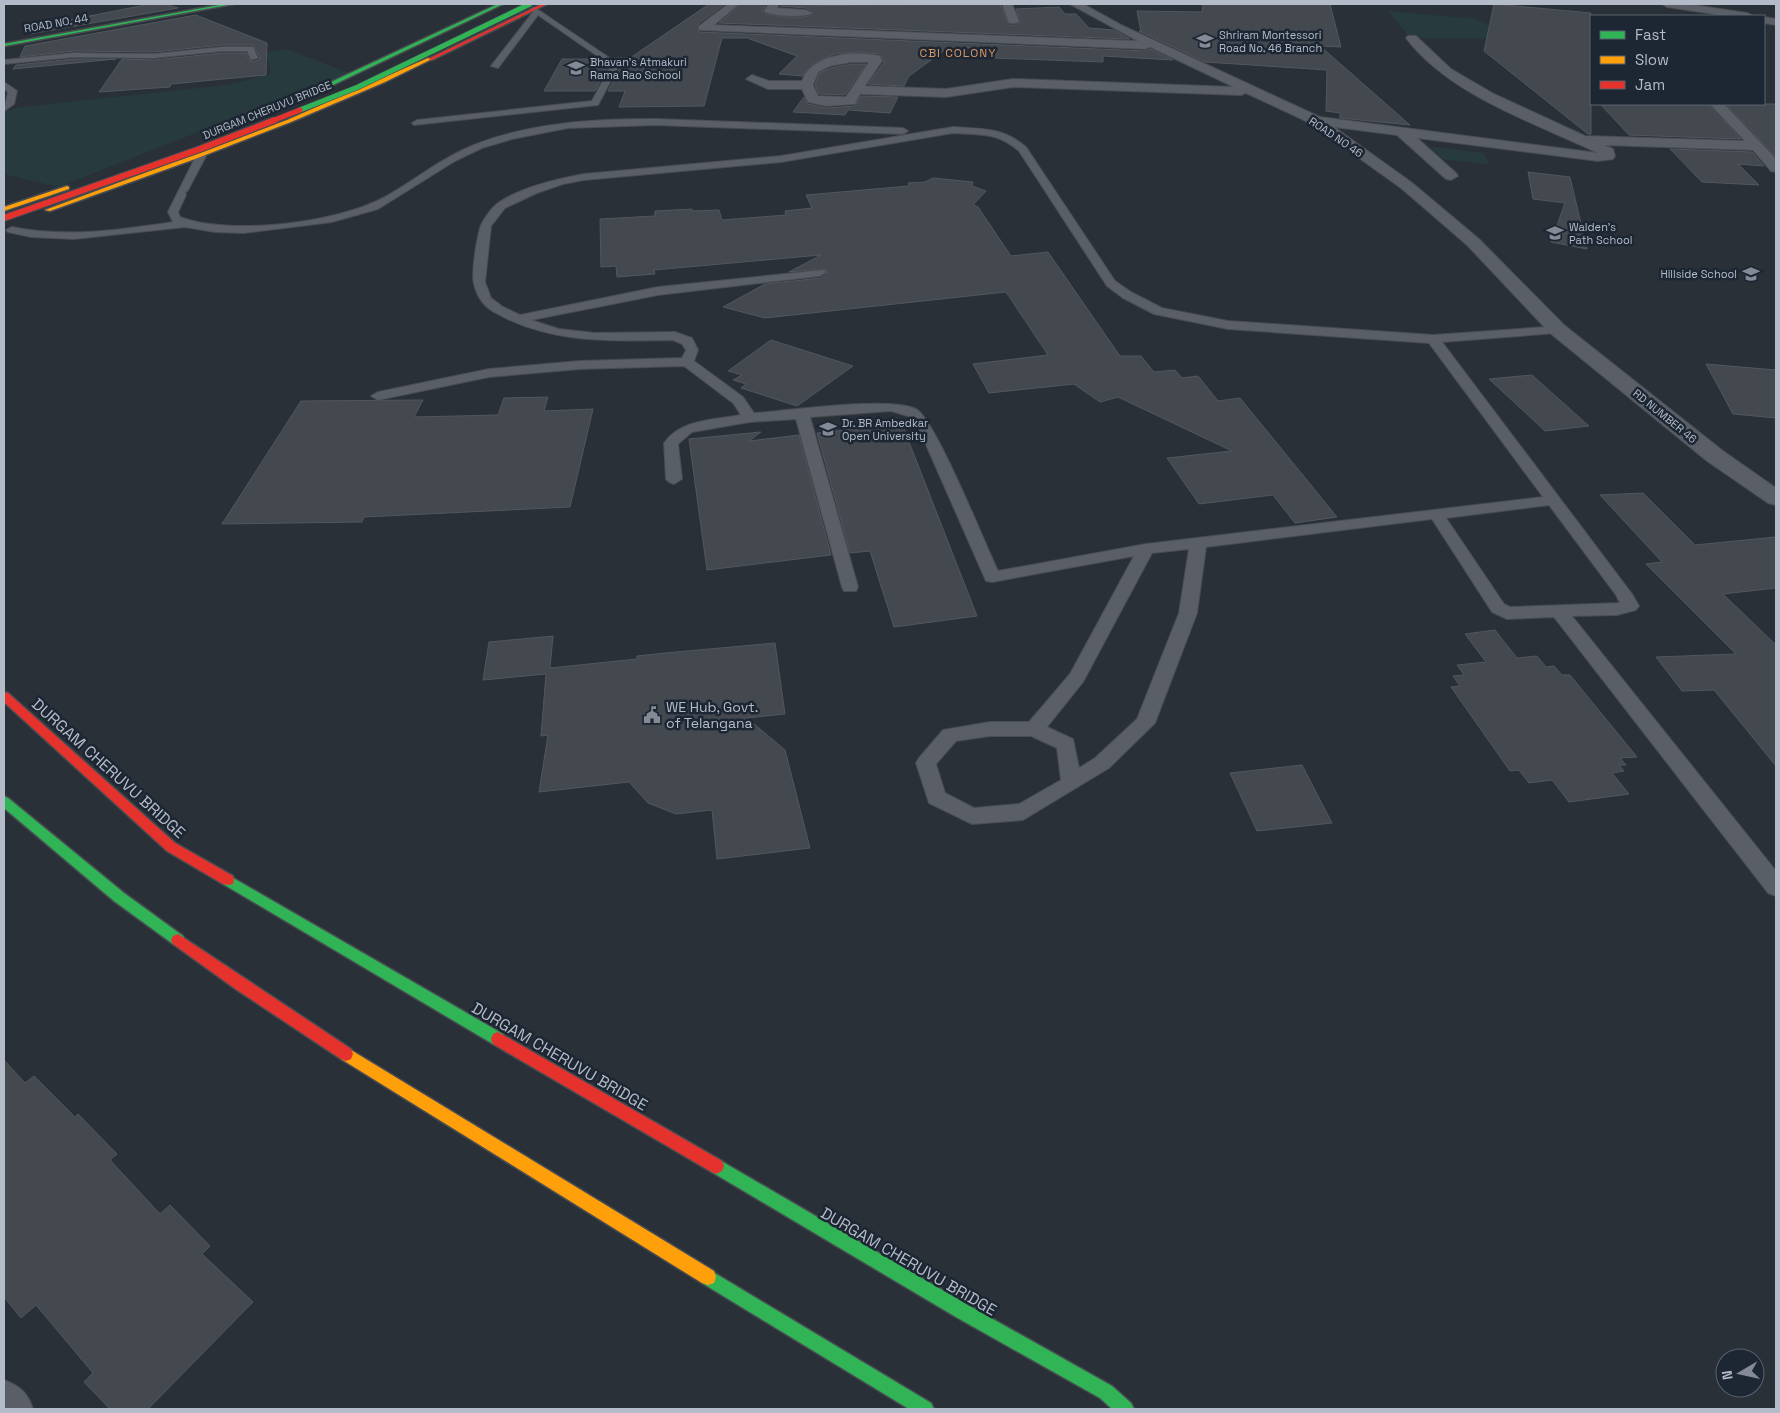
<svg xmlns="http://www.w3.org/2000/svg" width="1780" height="1413" font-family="'Space Grotesk',sans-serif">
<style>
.green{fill:#273a3e}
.building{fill:#444950;stroke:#52575f}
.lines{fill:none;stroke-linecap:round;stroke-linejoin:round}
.lane-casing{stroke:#484c53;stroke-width:2}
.street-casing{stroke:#484c53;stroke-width:2}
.fast-casing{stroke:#484c53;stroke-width:3}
.slow-casing{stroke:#484c53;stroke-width:3}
.jam-casing{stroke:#484c53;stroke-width:3}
.lane{fill:#5a5e66;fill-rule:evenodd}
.street{fill:#5a5e66;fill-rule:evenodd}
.fast{fill:#30b455;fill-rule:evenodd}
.slow{fill:#ff9f0a;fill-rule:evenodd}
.jam{fill:#e5322d;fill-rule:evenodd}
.fast-bridge-casing{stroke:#484c53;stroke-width:6;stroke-linecap:butt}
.jam-bridge-far1-casing{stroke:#484c53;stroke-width:6;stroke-linecap:butt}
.jam-bridge-casing{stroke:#484c53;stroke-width:8;stroke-linecap:butt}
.fast-bridge{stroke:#30b455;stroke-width:5}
.jam-bridge-far1{stroke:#e5322d;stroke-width:5}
.jam-bridge{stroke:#e5322d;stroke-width:6}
.labels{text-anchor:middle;stroke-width:5;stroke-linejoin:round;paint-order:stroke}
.far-street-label{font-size:11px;fill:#b4bcc9;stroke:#1d2633}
.far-poi-label{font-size:11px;fill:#b4bcc9;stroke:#1d2633;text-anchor:start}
.far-neighbourhood-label{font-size:12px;letter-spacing:1px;fill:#d59563;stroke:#1d2633}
.poi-label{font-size:14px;fill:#b4bcc9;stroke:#1d2633;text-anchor:start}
.near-street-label{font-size:16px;fill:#b4bcc9;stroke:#1d2633}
</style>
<rect width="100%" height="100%" fill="#2a3038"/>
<g class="green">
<polygon points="1388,11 1476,19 1521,39 1421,38 1408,35"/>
<polygon points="277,50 289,50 349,73 58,187 4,174 4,111 20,107 227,85 271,74 268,59 262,57 263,54"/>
<polygon points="1428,146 1483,153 1489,164 1445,160"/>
</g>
<g class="building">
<polygon points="150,4 165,4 178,8 30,34 34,27"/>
<polygon points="709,4 725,4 698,24 699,32 1145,51 1150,49 1173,60 1103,56 1103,62 992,58 995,49 949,47 909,76 904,86 868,84 884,62 880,54 858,52 835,54 814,63 802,76 779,74 797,56 747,38 722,38 704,106 619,107 625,91 608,91 620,68 619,63 614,58 630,58"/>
<polygon points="741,4 767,4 762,11 766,14 795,18 809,16 814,12 806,8 780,6 1000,4 1009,25 1017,25 1020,22 1016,9 1059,7 1065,14 1076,14 1089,28 1114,30 1130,39 719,23"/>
<polygon points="1203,4 1330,4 1341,47 1320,46 1410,125 1340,118 1340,113 1326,111 1327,70 1205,62 1139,31 1141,32 1137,11 1202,12"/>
<polygon points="1494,4 1591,13 1591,134 1588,134 1484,51"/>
<polygon points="196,15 267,43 266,75 171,84 170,87 99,92 122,59 154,60 222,53 246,53 250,62 259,60 260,57 253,45 222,45 154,52 74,51 20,57 25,46"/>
<polygon points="74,59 116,59 13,69 16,65"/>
<polygon points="562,59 598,59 608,67 595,91 544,91"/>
<polygon points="852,64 866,64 845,95 819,94 815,85 819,73 831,68"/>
<polygon points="861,96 898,97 890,113 848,110 845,115 793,112 804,97 808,104 826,108 855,106"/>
<polygon points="1600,104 1708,104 1741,139 1629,135"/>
<polygon points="1726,104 1776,104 1776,157"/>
<polygon points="1670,149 1752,152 1764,166 1738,164 1759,185 1702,182"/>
<polygon points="1528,172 1570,177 1587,249 1551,242 1565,203 1533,199"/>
<polygon points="933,178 973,182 972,186 986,191 973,205 978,207 1011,256 1048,252 1120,356 1141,356 1154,372 1175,370 1182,378 1198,376 1218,401 1240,398 1337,517 1295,523 1273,495 1199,504 1167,458 1232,451 1118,397 1100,402 1074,384 989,393 973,364 1048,355 1006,292 765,318 723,307 765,284 821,278 828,272 825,269 789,272 821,255 654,270 655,274 617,277 616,266 601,267 600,219 655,216 655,211 692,209 693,211 719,210 722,220 786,215 785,211 812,208 806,195 909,186 908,183 925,182"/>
<polygon points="771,340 853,366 797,406 741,388 746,384 733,380 742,375 728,371"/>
<polygon points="1706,364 1776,370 1776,418 1733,414"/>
<polygon points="1532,375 1589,426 1545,431 1489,379"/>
<polygon points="548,397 544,411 593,409 570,507 364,517 362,522 222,524 301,401 423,400 414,417 498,415 504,398"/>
<polygon points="902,424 977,616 894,627 870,551 850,553 817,433"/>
<polygon points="761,432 749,441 799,435 831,555 707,570 689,439"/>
<polygon points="1643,493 1695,545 1776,537 1776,588 1723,594 1776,645 1776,766 1714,690 1682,691 1656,657 1736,654 1646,564 1662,562 1600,495"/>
<polygon points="1495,630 1517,658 1537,656 1546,667 1554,666 1562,675 1570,675 1637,757 1620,758 1626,765 1619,765 1624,771 1612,773 1629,794 1569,802 1552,780 1529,783 1519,770 1510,771 1451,687 1460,686 1453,676 1464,675 1457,665 1486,662 1465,634"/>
<polygon points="553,636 550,668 637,659 637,656 665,653 775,643 785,714 747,718 785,750 810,848 717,859 712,810 676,814 648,803 629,782 539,792 548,735 541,736 546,674 483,680 489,642"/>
<polygon points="1302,765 1332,823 1257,831 1230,773"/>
<polygon points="4,1060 25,1083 34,1076 75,1117 78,1114 117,1154 110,1160 160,1214 170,1205 210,1246 202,1254 253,1302 148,1409 110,1409 84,1382 93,1373 36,1305 21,1318 4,1297"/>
</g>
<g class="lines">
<g class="lane-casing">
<g id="lane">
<polygon points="534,7 617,63 618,67 598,105 414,125 412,123 417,120 592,101 610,67 609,64 538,15 498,68 491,66 533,12 530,9"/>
<polygon points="222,47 253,47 258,58 251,60 247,51 222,51 154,58 74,57 4,64 4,60 74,53 154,54"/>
<polygon points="4,82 17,91 14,104 4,111 8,92 4,89"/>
<path d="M656,119l247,9 5,3 -5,3 -247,-9 -88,3 -56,11 -30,9 -27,13 -77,48 -46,13 -89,11 -28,-1 -30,-5 -111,12 -43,-2 -23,-5 -2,-2 6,-3c54,11 107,3 161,-5l-5,-10 28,-56 5,-3 5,3 -18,34 -3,3 1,2 -8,17 2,5c49,19 156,6 203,-19 31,-17 58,-40 91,-53 58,-23 121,-26 182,-26z"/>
<path d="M953,127c30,2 49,0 73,20l89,134 16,11 31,16 66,13 205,14 128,-9 2,3 -2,3 -4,1 -115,9 190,252 7,12 -3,4 -19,5 -45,1 204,255v25l-8,-3 -214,-276 -47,2 -15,-7 -60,-93 -226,28 -9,66 -42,110 -46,45 -86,52 -51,4 -43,-21 -13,-40 3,-5 24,-28 47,-8h39l41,-48 64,-118 -142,26 -6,-1 -66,-150 -12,-15 -17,-5 -81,6 48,170 -2,4h-12l-2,-4 -46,-168 -46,3 -58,10 -14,12 4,35 -8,5 -5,-2 -3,-3 -2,-36c17,-24 50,-23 77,-28l-8,-12 -49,-37 -104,3 -91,8 -111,23 -7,-4 7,-4 111,-23 91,-8 102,-3 4,-8 -4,-6 -9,-4c-62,1 -122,4 -177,-27 -12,-6 -19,-16 -22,-29 -3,-10 3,-46 6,-56 2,-7 12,-21 18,-25 23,-16 59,-24 86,-29l197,-18zM953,133c28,2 44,-1 66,18l88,135 16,12 31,16 74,15 201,14 114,154 -397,47 -148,27c-13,-27 -63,-152 -82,-162 -27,-13 -128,2 -162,4l-11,-16 -49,-36 4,-11 -6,-12 -17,-6 -80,1 -36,-4 -28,-9 127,-25 162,-19 6,-4 -2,-2 -166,17 -138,28 -17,-8 -12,-9 -6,-16 6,-56 14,-18 32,-15 26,-9 21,-4 197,-18zM1549,505l67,90 4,8 -110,4 -6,-3 -58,-86zM1189,549l-10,64 -42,106 -42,39 -16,10 -6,-29 -26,-12 36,-45 69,-129zM990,736h41l26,12 4,32 -42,24 -45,4 -29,-15 -9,-29 20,-23z"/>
</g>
</g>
<g class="street-casing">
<g id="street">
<path d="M728,4h11l-25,21 424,16 -68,-37h13l38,21 199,92 278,36c-63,-30 -149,-58 -192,-115l2,-2h8l35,33 43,25 91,42 160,5 -35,-37h14l52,55v13l-5,-1 -18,-21 -149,-5 9,4 2,7 -2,3 -15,2 -181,-23 39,35 2,3 -7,4 -5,-1 -49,-44 -63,-8 77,55 68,57 85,86 159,126 53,37v17l-8,-2 -61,-42 -157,-128 -83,-88 -66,-57 -91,-65 -64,-30 -5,2 -228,-8 -67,10 -86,-3 -5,10 -29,2 -18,-4 -6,-13h-34l-22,-10 6,-4 17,6h33c9,-27 53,-31 78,-25l2,5 -17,25 81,3 67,-10 221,8 -84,-40 -5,2 -446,-19v-4zM852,62h17l-23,35 -28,-1 -5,-11 5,-13 12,-6z"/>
<path d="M769,4h10l-2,4 29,2 6,3c-6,5 -43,3 -48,-2z"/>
<polygon points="1002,4 1012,4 1019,21 1017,23 1009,23"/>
<polygon points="1662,4 1687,4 1747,13 1753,16 1727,16 1667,7"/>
<polygon points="1764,17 1776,19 1776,25 1764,23"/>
<path d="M4,1380c17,7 23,12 29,29h-29z"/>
</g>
</g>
<g class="fast-casing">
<g id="fast">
<polygon points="225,4 233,4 4,46 4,44"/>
<polygon points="498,4 503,4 333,85 211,134 206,133 329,83"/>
<polygon points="4,796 8,798 124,893 183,936 185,940 183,944 178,946 173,944 114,901 4,808"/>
<polygon points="228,875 503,1034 505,1039 503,1044 498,1046 493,1044 223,884 222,880 223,876"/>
<polygon points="716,1158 968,1305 1112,1386 1131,1403 1134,1409 1112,1409 1100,1398 956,1317 710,1171 708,1166 710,1161"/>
<polygon points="708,1269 931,1403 934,1409 909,1409 702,1283 700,1277 702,1271"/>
</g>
</g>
<g class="slow-casing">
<g id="slow">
<polygon points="428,58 432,59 385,82 291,122 195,159 50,211 45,210 287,120"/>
<polygon points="67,186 69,187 69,189 4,211 4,207"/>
<polygon points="346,1047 714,1271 716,1277 714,1283 708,1285 702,1283 341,1059 339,1054 341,1049"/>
</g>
</g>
<g class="jam-casing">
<g id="jam">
<polygon points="542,4 547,4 432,60 428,59"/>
<polygon points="4,692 8,693 175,843 233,876 234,880 233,884 228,885 223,884 167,851 4,702"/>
<polygon points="178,934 351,1049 353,1054 351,1059 346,1061 341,1059 237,990 173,944 171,940 173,936"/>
<polygon points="498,1032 722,1161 724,1166 722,1171 716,1174 710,1171 493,1044 491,1039 493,1034"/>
</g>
</g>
<use href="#lane" class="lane"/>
<use href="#street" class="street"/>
<use href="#fast" class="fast"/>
<use href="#slow" class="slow"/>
<use href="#jam" class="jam"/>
<g class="fast-bridge-casing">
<polyline id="fast-bridge" points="300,110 358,87 530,4"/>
</g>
<g class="jam-bridge-far1-casing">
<polyline id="jam-bridge-far1" points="272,121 300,110"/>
</g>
<g class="jam-bridge-casing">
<polyline id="jam-bridge" points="4,218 200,149 275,120"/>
</g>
<use href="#fast-bridge" class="fast-bridge"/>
<use href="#jam-bridge-far1" class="jam-bridge-far1"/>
<use href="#jam-bridge" class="jam-bridge"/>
</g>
<defs>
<g id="university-bare" transform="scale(1.35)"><path d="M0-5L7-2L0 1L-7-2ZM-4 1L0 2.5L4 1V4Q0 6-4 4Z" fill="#848b96" stroke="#1d2633" stroke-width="2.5" paint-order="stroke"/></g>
<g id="school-bare" transform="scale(1.35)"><path d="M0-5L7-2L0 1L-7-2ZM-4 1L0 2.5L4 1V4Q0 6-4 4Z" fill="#848b96" stroke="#1d2633" stroke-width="2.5" paint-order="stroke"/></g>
<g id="civic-bare" transform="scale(1.35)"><path d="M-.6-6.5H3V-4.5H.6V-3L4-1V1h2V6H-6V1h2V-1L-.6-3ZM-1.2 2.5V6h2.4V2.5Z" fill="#848b96" stroke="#1d2633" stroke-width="2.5" paint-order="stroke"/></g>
</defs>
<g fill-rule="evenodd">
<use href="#university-bare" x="1205" y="41"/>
<use href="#school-bare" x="576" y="68"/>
<use href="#university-bare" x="1555" y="233"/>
<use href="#university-bare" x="1751" y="274"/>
<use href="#university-bare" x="828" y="429"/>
<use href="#civic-bare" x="652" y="715"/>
</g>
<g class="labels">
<g class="far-street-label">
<text transform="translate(56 23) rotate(-10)" y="4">ROAD NO. 44</text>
<text transform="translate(267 110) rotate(-22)" y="4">DURGAM CHERUVU BRIDGE</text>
<text transform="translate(1336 137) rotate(34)" y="4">ROAD NO 46</text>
<text transform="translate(1665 416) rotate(39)" y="4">RD NUMBER 46</text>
</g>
<g class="far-poi-label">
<text x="1219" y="39">Shriram Montessori<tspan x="1219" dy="13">Road No. 46 Branch</tspan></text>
<text x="590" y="66">Bhavan's Atmakuri<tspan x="590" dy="13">Rama Rao School</tspan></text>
<text x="1569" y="231">Walden's<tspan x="1569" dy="13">Path School</tspan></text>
<text x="1737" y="278" text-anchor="end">Hillside School</text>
<text x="842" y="427">Dr. BR Ambedkar<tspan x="842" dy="13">Open University</tspan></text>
</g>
<g class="far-neighbourhood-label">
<text x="958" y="57">CBI COLONY</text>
</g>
<g class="poi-label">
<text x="666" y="712">WE Hub, Govt.<tspan x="666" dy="16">of Telangana</tspan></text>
</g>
<g class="near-street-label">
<text transform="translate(109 768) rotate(42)" y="6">DURGAM CHERUVU BRIDGE</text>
<text transform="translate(560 1056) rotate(30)" y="6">DURGAM CHERUVU BRIDGE</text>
<text transform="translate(909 1261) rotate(30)" y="6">DURGAM CHERUVU BRIDGE</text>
</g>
</g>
<rect width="1780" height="1413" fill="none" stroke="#b4bcc9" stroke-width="10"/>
<rect x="1590" y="15" width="175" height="90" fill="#1d2633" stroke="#59626f"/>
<rect x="1600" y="31" width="25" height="8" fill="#30b455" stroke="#59626f"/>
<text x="1635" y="40" font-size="15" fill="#b4bcc9">Fast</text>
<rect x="1600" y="56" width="25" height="8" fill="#ff9f0a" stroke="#59626f"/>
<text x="1635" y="65" font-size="15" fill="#b4bcc9">Slow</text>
<rect x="1600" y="81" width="25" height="8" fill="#e5322d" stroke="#59626f"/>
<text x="1635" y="90" font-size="15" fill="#b4bcc9">Jam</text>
<g transform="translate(1740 1373) rotate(261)"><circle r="24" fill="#1d2633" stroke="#59626f"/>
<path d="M0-4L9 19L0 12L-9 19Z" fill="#848b96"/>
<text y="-8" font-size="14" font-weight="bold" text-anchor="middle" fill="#b4bcc9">N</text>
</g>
</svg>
